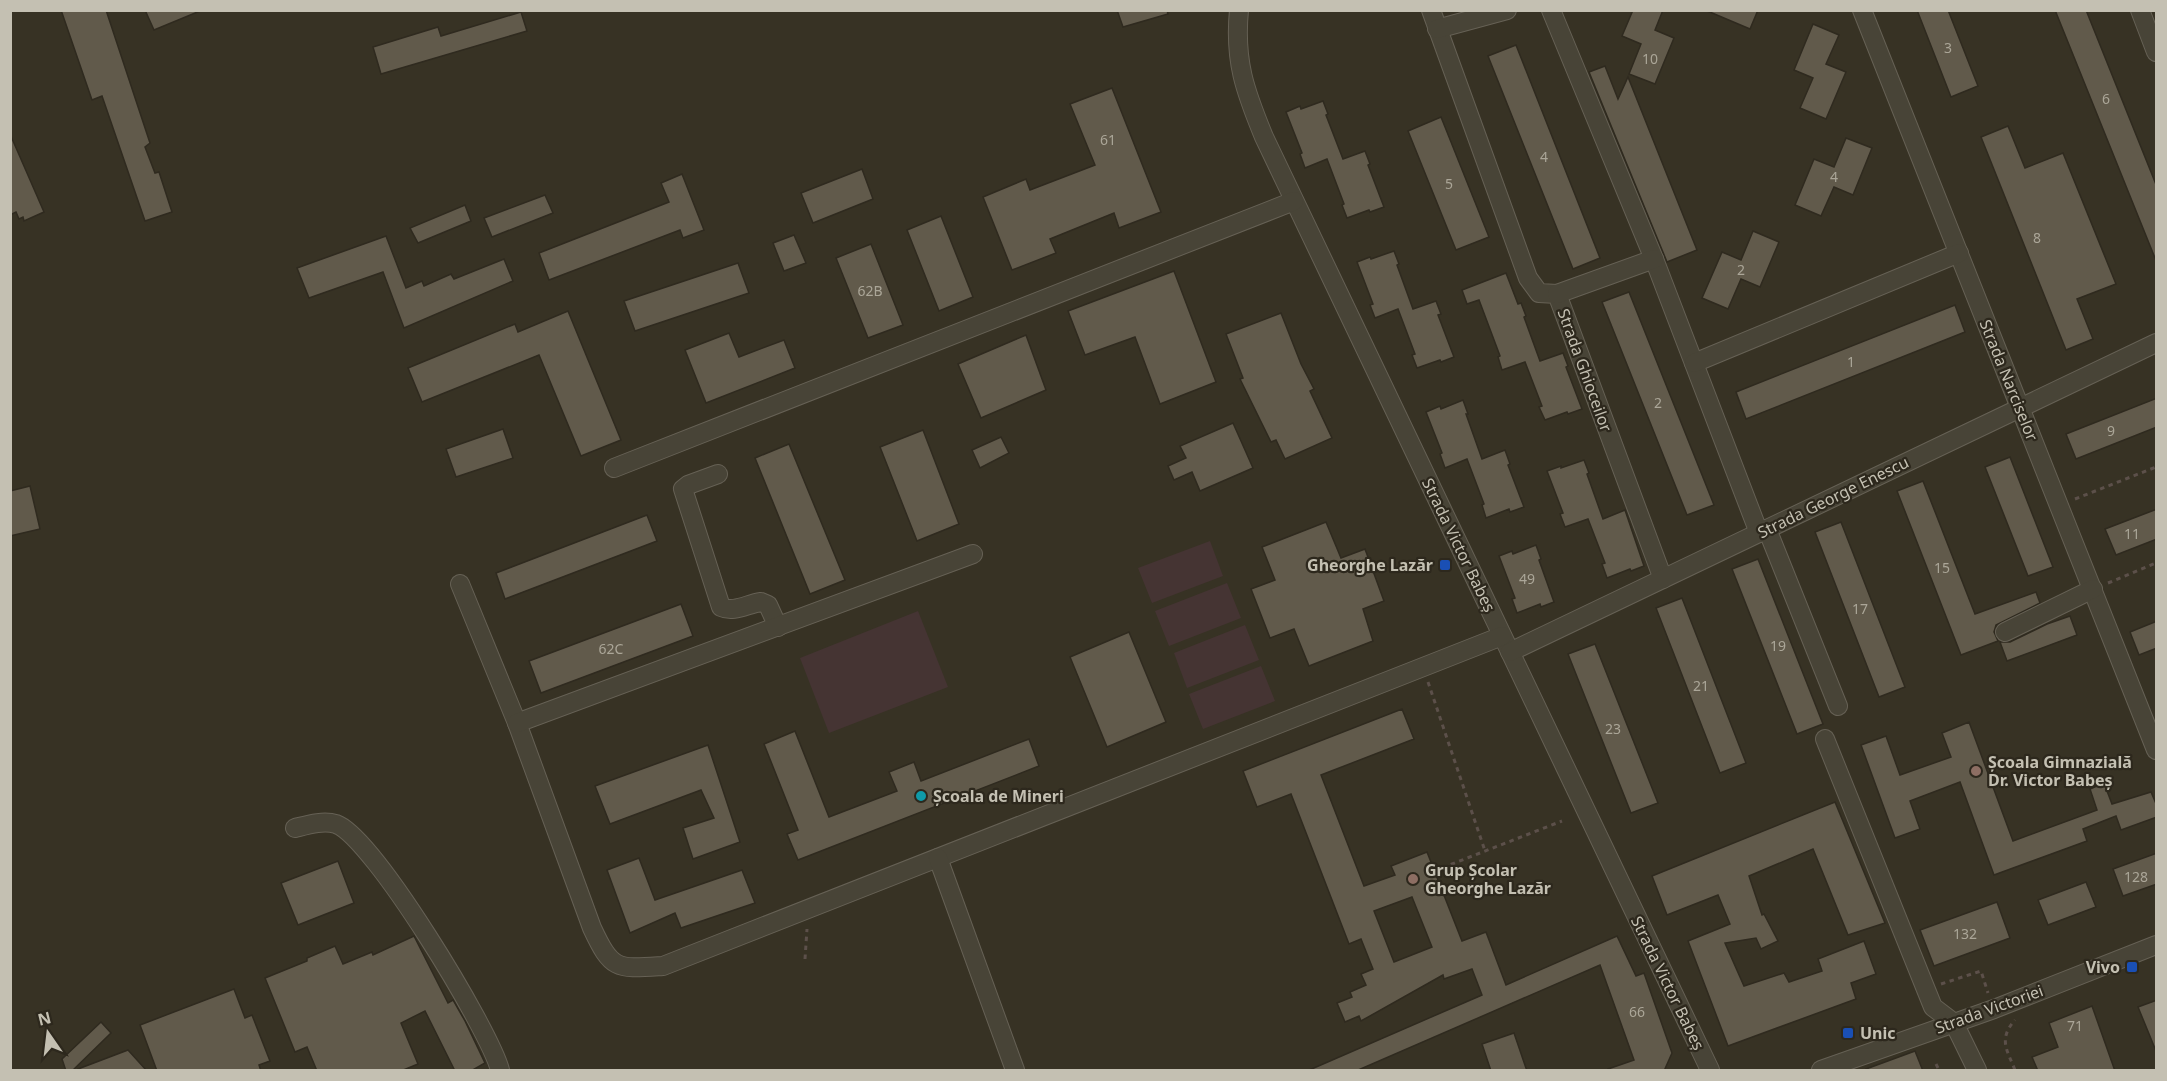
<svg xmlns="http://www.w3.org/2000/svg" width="2167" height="1081" font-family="'Noto Sans',sans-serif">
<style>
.green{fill:#453433}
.building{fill:#615a4b;stroke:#2f2a1f;stroke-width:1.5;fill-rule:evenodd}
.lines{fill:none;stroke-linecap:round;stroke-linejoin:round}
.minor-casing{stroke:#666155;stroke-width:20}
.path{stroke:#5c504a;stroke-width:3;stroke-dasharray:4.5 4.5;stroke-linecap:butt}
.minor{stroke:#484437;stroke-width:18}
.transit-dot{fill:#1a4fb4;stroke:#2d281d;stroke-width:2}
.education-dot{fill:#8d6e63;stroke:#2d281d;stroke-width:2}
.culture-dot{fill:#0f9aa8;stroke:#2d281d;stroke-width:2}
.labels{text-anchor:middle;stroke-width:4.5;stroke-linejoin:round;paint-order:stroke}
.number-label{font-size:14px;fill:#aba698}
.street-label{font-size:16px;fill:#c4c0b2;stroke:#2d281d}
.poi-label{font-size:16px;font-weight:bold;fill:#c4c0b2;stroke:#2d281d;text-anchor:start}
</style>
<rect width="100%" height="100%" fill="#373224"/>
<g class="green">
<polygon points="1210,541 1223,576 1152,603 1138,568"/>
<polygon points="1227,583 1241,618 1169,646 1155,611"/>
<polygon points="918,611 948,687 829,733 800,658"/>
<polygon points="1245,625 1259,660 1187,688 1174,653"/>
<polygon points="1261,666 1275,701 1203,729 1189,694"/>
</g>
<g class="building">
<polygon points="61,10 106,10 150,143 145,147 155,173 159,172 172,212 145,221 102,96 92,100"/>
<polygon points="145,10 200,10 200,11 154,30"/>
<polygon points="1117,10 1167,10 1168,14 1123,27"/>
<polygon points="1633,10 1663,10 1655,30 1674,38 1655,84 1629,74 1641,44 1622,36"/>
<polygon points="1705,10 1758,10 1750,29"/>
<polygon points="1917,10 1948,10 1978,86 1951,97"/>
<polygon points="2055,10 2086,10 2157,187 2157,263"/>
<polygon points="521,12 527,31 381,74 373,47 438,27 441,36"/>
<polygon points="1813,24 1839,35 1826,64 1846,72 1826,119 1800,108 1813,78 1794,70"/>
<polygon points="1516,45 1600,258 1573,269 1488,56"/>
<polygon points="1605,66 1618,99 1628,77 1697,250 1667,262 1589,72"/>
<polygon points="1112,88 1161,212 1119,228 1114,213 1050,239 1056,253 1012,270 983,197 1026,179 1030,190 1095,165 1070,104"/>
<polygon points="1323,101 1328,114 1326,115 1343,159 1365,151 1370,164 1368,165 1384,207 1370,212 1369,210 1347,218 1342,205 1344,204 1327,159 1305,168 1300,154 1302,153 1286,112 1300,106 1301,109"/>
<polygon points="1441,117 1489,237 1456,250 1408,131"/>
<polygon points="2008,126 2025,168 2063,153 2116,284 2077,299 2093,339 2066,350 1981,137"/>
<polygon points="10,134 44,212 24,221 23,217 19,219 16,212 10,215"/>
<polygon points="1846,138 1872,148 1853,195 1834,187 1821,216 1795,205 1814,159 1834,167"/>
<polygon points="862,169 873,199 813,223 801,193"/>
<polygon points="682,174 704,230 683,238 680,230 549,280 539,253 669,202 661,183"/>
<polygon points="545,195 553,213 492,237 484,218"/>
<polygon points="465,205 471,221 418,243 410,228"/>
<polygon points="941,216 973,297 939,311 907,230"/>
<polygon points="1753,231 1779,242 1760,287 1741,279 1728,309 1702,298 1722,252 1741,260"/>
<polygon points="794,235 806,263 784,271 773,243"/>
<polygon points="386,236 406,288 422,281 424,286 451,274 454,279 504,259 513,281 404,328 383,272 309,298 297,268"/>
<polygon points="871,244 903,325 868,338 836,258"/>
<polygon points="1394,251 1399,264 1397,265 1413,309 1436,301 1441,314 1438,315 1454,357 1441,362 1440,360 1417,368 1412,355 1415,354 1398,309 1375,318 1370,305 1373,304 1357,262 1370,257 1371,259"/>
<polygon points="738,263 749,293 635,331 624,301"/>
<polygon points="1174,271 1216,382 1160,404 1135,337 1085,355 1068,311"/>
<polygon points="1506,273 1518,304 1521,303 1526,316 1524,317 1540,361 1563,353 1568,366 1566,367 1582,409 1568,414 1567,412 1545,420 1539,407 1542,406 1525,362 1502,370 1498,357 1500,356 1479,300 1467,304 1462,290"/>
<polygon points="1629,292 1714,505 1687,515 1602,302"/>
<polygon points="1955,305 1965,332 1746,419 1736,392"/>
<polygon points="568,311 621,440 581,456 539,355 422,402 408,368 515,324 518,332"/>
<polygon points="1281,313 1301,364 1314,389 1310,391 1332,438 1285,459 1276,440 1271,442 1240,379 1243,378 1226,334"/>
<polygon points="729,333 739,357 784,340 795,368 706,403 685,350"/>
<polygon points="1026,335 1046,390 981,418 958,364"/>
<polygon points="2157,398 2157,427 2076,459 2066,434"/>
<polygon points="1463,400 1468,414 1466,414 1482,459 1505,450 1510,464 1508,465 1524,507 1510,512 1509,509 1486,518 1482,505 1484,504 1467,459 1445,468 1440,454 1442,453 1426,412 1440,406 1441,409"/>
<polygon points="1233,423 1253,468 1200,491 1192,472 1174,480 1168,466 1186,458 1180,446"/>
<polygon points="503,429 513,458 456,477 446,449"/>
<polygon points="923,430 959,524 917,541 880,447"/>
<polygon points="1001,437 1009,453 980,468 972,450"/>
<polygon points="789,444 845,580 810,594 755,458"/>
<polygon points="2010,457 2053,567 2028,576 1985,467"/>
<polygon points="1584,460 1589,473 1587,474 1603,519 1625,510 1644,566 1631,571 1630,569 1607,578 1602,564 1605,563 1588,519 1565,527 1560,514 1563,513 1547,471 1561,466 1561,468"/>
<polygon points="1923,481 1975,614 2036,592 2040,603 1996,625 1994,632 1998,641 1961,655 1897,491"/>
<polygon points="30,486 40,529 10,536 10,491"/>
<polygon points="2157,509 2157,539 2116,555 2105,529"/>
<polygon points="647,515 657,541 505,599 496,573"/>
<polygon points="1326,522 1341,558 1365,549 1384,601 1363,609 1373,641 1309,666 1294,629 1270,638 1251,589 1275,580 1262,547"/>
<polygon points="1841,522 1905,687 1879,697 1815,532"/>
<polygon points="1536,545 1541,559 1539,560 1554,602 1541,607 1540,604 1517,613 1512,599 1515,598 1499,556 1512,551 1513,554"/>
<polygon points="1758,559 1823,724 1797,734 1732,569"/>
<polygon points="1682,598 1746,763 1720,773 1656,608"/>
<polygon points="681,604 693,636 541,693 529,661"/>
<polygon points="2070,616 2077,635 2007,661 2000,642 2010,642 2047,624"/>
<polygon points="2157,621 2157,648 2139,655 2130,632"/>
<polygon points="1129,632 1166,722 1107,747 1070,657"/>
<polygon points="1595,644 1658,803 1631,813 1568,654"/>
<path d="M1402,709l12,30 -93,36 43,111 31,-11 -4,-9 36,-14 35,89 24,-9 20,53 111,-49 19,40 8,-3 28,80 -8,18h-55l-1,-2 26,-9 -34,-95 -244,106h-49l175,-76 -10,-26 -28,10 -1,-4 -82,46 -2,-5 -14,6 -8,-19 15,-6 -2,-5 16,-7 -5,-11 12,-5 -12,-30 -12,5 -58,-150 -34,13 -14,-36zM1412,897l20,50 -38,15 -20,-51z"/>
<polygon points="1969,722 2013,841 2097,810 2090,789 2104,783 2112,804 2151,792 2157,806 2157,817 2121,830 2116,816 2083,829 2087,841 1994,875 1960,782 1910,801 1920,829 1895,838 1861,745 1886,736 1900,775 1951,757 1942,733"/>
<polygon points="795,731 829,817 897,791 889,772 914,762 921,781 1029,739 1039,766 798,860 787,834 798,830 764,744"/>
<polygon points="708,745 740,842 693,859 683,828 714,818 701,790 610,824 595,786"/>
<polygon points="1835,802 1885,923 1848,935 1813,849 1749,876 1762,915 1764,914 1778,941 1761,949 1756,938 1725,943 1744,986 1784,973 1789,982 1822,971 1818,959 1864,941 1876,974 1851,983 1856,999 1728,1046 1688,941 1730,924 1718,895 1667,915 1652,876"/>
<polygon points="2157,853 2157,884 2123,896 2113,869"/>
<polygon points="639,858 655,900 742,870 755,903 681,928 675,913 630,933 607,870"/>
<polygon points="338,861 354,903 298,925 281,883"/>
<polygon points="2086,882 2096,907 2048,925 2038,900"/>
<polygon points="1997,902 2010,938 1934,966 1920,930"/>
<polygon points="414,936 448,1003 453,1000 465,1021 485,1063 471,1071 455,1071 425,1011 401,1023 418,1064 401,1071 317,1071 307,1047 295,1052 265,978 307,961 307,958 335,946 343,964 372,952 373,955"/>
<polygon points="234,989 245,1018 252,1015 270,1061 259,1065 261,1071 157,1071 140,1025"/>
<polygon points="2157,1000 2157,1051 2156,1051 2138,1007"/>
<polygon points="2092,1006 2115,1071 2038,1071 2032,1057 2058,1047 2049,1023"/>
<polygon points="101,1022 111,1033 72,1071 66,1071 62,1059"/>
<polygon points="1514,1033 1527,1071 1491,1071 1482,1044"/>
<polygon points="128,1050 147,1071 79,1071 78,1069"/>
<polygon points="1915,1051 1923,1071 1867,1071 1866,1069"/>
</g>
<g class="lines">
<g class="minor-casing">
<g id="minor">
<path d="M1239,10c-5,51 6,81 25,127l446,933"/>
<polyline points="1431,10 1528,278 1539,293 1557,294 1663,579"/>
<polyline points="1551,10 1654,259 1759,533"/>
<polyline points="1862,10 2156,750"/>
<polyline points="2140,10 2156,52"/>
<polyline points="1437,29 1507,10"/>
<polyline points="1557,294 1654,259"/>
<polyline points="1694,363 1959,253"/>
<polyline points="614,468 1294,201"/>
<path d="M718,474l-30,11 -5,4 38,118c13,6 26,-3 40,-5l7,3 10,22"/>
<polyline points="1767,529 1838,706"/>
<path d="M460,584l57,139 75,205c20,43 25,41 71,38l839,-330"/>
<polyline points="2005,632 2093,589"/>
<polyline points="1510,652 2156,343"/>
<polyline points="517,723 973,554"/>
<polyline points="1825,739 1933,1007 1954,1023 1977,1070"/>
<path d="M295,828c12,-3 28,-8 41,-4 37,13 153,205 164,246"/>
<polyline points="938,858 1015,1070"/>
<polyline points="1821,1070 1994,1009 2156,945"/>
</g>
</g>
<g class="path">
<polyline points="2075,499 2156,467"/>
<polyline points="2108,583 2156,563"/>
<polyline points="1428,682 1485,851"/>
<polyline points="1434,871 1562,821"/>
<polyline points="805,959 807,929"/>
<polyline points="1941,984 1981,971 1988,993"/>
<polyline points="1936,1064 1939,1070"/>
<path d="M2015,1070c-8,-20 -17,-31 0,-50"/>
</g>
<use href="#minor" class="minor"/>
</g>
<g class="transit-dot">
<rect x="1439" y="559" width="12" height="12" rx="3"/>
<rect x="2126" y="961" width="12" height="12" rx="3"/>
<rect x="1842" y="1027" width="12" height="12" rx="3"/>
</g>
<g class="education-dot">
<circle cx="1976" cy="771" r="6"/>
<circle cx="1413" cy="879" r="6"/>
</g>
<circle class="culture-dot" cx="921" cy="796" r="6"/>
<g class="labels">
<g class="number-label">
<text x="1948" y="53">3</text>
<text x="1650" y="64">10</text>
<text x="2106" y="104">6</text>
<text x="1108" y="145">61</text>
<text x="1544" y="162">4</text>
<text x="1834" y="182">4</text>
<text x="1449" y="189">5</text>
<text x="2037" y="243">8</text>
<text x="1741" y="275">2</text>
<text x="870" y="296">62B</text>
<text x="1851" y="367">1</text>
<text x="1658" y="408">2</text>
<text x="2111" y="436">9</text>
<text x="2132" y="539">11</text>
<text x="1942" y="573">15</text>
<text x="1527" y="584">49</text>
<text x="1860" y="614">17</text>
<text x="1778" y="651">19</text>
<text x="611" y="654">62C</text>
<text x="1701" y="691">21</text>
<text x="1613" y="734">23</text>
<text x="2136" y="882">128</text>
<text x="1965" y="939">132</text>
<text x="1637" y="1017">66</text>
<text x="2075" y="1031">71</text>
</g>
<g class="street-label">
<text transform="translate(1585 370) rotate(70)" y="6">Strada Ghioceilor</text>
<text transform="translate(2009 380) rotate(68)" y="6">Strada Narciselor</text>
<text transform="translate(1833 497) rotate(-26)" y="6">Strada George Enescu</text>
<text transform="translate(1459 545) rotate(64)" y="6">Strada Victor Babeș</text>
<text transform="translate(1668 983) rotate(64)" y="6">Strada Victor Babeș</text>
<text transform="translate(1989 1009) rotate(-20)" y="6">Strada Victoriei</text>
</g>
<g class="poi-label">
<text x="1433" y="571" text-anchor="end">Gheorghe Lazăr</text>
<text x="1988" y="768">Școala Gimnazială<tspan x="1988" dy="18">Dr. Victor Babeș</tspan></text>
<text x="933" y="802">Școala de Mineri</text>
<text x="1425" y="876">Grup Școlar<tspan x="1425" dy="18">Gheorghe Lazăr</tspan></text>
<text x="2120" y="973" text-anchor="end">Vivo</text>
<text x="1860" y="1039">Unic</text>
</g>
</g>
<rect width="2167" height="1081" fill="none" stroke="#c4c0b2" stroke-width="24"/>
<g transform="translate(48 1033) rotate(346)" stroke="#2d281d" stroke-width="4.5" paint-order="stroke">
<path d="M0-4.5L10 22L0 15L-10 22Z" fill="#c4c0b2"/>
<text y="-9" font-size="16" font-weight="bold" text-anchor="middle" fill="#c4c0b2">N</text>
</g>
</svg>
